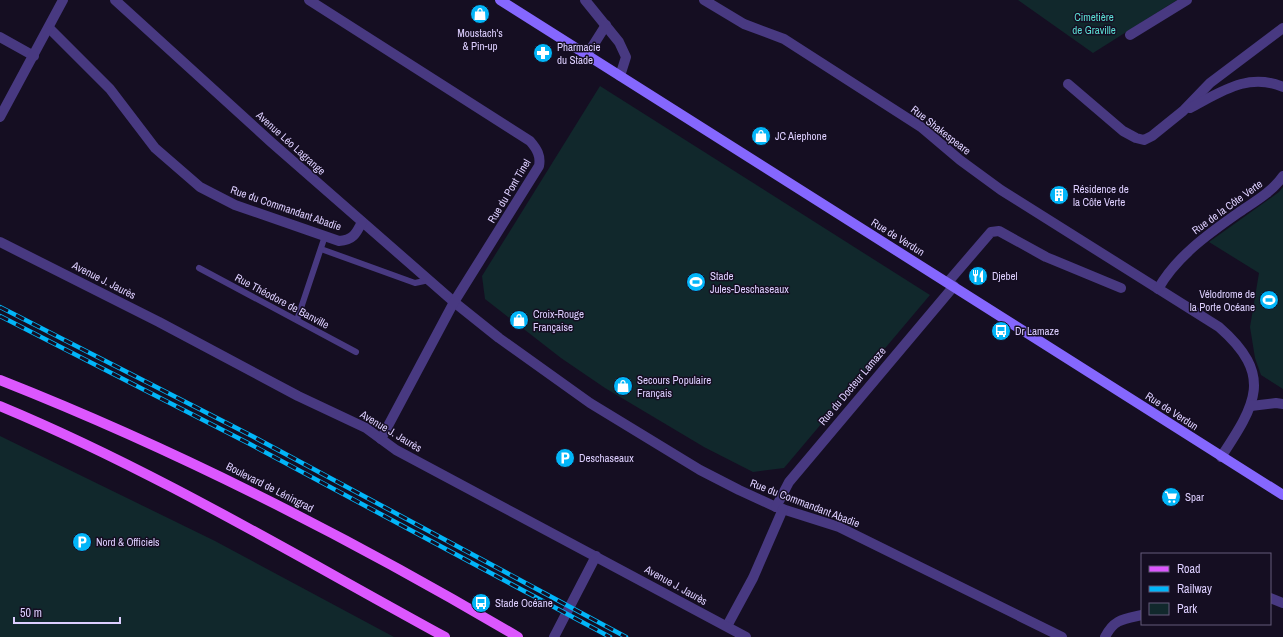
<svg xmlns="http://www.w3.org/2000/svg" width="1283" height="637" font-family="'Archivo Narrow',sans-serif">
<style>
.green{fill:#11282c}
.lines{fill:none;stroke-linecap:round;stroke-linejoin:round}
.service{stroke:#483981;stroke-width:6}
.minor{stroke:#483981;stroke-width:10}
.tertiary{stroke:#483981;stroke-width:10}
.secondary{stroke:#8567fe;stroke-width:10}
.primary{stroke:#dc57fe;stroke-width:10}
.rail-casing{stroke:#02b5f8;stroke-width:4.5}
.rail{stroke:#150e22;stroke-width:3;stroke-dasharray:9;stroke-linecap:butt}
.labels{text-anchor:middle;stroke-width:3;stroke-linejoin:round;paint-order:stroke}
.park-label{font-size:11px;fill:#5cded4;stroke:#150e22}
.poi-label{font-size:11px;fill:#ddcfff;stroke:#150e22;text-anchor:start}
.street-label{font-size:11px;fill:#ddcfff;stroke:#150e22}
</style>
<rect width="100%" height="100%" fill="#150e22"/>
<g class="green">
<polygon points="1018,0 1177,0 1093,53"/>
<polygon points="600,86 930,295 784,468 753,472 704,447 605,388 561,358 485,299 482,276"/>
<polygon points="1283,187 1283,389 1261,375 1255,358 1250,327 1259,273 1209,242 1279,192"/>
<polygon points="0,436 215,541 394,637 0,637"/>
</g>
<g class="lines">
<g class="service">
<polyline points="321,249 415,283 429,280"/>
<polyline points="199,268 356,352"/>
<polyline points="297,320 325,236"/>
</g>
<g class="minor">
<polyline points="115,0 271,142 454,302 499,338 590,403 700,470 739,490 776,507 839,527 1062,637"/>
<path d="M309,0l221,141c7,8 11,15 9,25l-85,136 -73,137"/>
<polyline points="585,0 619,42 626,57 620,76"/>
<path d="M704,0l40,24 40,15 137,88 39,33 41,30 218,137c55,48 37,77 2,130"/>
<path d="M49,28l61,61 45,59 45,39 35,18 104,36c14,-1 17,-7 23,-19"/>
<polyline points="1130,35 1187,0"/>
<polyline points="0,37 34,56"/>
<polyline points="587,55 606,25"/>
<polyline points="1068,84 1123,131 1136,138 1144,140 1152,136 1183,111 1210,83 1283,28"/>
<path d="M1190,108c31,-16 58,-36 93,-21"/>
<polyline points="0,117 63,0"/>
<polyline points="948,282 991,232 999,231 1046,257 1121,288"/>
<path d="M1158,289c18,-32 50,-55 80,-76 16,-11 34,-21 45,-37"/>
<polyline points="1251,406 1276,403 1283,404"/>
<polyline points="776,507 789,482 954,286"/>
<polyline points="1270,598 1283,603"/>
<polyline points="727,626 753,578 783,509"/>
<path d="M1105,637c9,-18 19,-18 37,-22"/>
</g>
<g class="tertiary">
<polyline points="0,242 159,322 298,396 366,428 396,450 746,637"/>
<polyline points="554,637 596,556"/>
</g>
<polyline class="secondary" points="500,0 1283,495"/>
<g class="primary">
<path d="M0,380c180,71 352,159 518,257"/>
<path d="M0,406c154,64 298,151 445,231"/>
</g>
<g class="rail-casing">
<g id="rail">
<polyline points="0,307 252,436 626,637"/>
<polyline points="0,316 248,443 610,637"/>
</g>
</g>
<use href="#rail" class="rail"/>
</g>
<defs>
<g id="shop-disc" transform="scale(1)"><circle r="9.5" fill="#02b5f8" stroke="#150e22"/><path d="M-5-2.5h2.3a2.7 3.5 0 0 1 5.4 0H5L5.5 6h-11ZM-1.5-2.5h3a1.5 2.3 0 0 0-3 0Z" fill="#fff"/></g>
<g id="pharmacy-disc" transform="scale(1)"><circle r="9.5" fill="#02b5f8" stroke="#150e22"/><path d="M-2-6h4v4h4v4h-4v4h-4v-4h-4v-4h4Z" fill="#fff"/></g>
<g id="building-disc" transform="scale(1)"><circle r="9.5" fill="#02b5f8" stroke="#150e22"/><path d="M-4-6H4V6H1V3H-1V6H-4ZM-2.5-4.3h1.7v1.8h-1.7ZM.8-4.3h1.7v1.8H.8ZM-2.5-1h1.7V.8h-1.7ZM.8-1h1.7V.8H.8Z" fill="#fff"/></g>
<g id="restaurant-disc" transform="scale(1)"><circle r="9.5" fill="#02b5f8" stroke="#150e22"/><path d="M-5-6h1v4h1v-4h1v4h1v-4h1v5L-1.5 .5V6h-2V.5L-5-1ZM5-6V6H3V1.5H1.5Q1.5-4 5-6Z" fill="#fff"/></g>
<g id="stadium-disc" transform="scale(1)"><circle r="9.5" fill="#02b5f8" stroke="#150e22"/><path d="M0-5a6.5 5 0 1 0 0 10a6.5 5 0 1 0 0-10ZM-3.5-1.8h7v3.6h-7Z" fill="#fff"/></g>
<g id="bus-disc" transform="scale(1)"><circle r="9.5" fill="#02b5f8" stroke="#150e22"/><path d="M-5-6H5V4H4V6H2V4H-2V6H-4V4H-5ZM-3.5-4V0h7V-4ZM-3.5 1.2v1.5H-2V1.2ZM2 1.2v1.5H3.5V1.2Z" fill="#fff"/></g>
<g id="parking-disc" transform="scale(1)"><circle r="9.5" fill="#02b5f8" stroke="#150e22"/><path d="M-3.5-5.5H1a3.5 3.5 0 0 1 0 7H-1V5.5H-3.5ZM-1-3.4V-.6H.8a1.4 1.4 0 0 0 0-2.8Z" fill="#fff"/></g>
<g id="supermarket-disc" transform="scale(1)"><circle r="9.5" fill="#02b5f8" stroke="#150e22"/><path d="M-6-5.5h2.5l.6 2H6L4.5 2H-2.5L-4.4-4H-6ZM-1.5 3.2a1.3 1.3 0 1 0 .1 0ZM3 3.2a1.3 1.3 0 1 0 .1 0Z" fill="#fff"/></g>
</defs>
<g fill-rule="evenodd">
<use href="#shop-disc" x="480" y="14"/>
<use href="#pharmacy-disc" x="543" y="53"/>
<use href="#shop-disc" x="761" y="136"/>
<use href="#building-disc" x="1059" y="195"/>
<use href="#restaurant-disc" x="978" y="276"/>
<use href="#stadium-disc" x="696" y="282"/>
<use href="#stadium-disc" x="1269" y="300"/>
<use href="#shop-disc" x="519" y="320"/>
<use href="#bus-disc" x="1001" y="331"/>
<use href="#shop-disc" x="623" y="386"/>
<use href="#parking-disc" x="565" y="458"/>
<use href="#supermarket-disc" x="1171" y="497"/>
<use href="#parking-disc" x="82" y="542"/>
<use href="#bus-disc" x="481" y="603"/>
</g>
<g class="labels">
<g class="park-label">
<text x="1094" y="21">Cimetière<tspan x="1094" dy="13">de Graville</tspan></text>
</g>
<g class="poi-label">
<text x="480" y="37" text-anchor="middle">Moustach's<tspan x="480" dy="13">&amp; Pin-up</tspan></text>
<text x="557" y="51">Pharmacie<tspan x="557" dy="13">du Stade</tspan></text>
<text x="775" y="140">JC Aiephone</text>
<text x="1073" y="193">Résidence de<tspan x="1073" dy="13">la Côte Verte</tspan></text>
<text x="710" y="280">Stade<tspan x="710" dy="13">Jules-Deschaseaux</tspan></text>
<text x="992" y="280">Djebel</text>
<text x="1255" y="298" text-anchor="end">Vélodrome de<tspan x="1255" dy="13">la Porte Océane</tspan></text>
<text x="533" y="318">Croix-Rouge<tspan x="533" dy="13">Française</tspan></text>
<text x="1015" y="335">Dr Lamaze</text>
<text x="637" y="384">Secours Populaire<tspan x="637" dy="13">Français</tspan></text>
<text x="579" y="462">Deschaseaux</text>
<text x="1185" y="501">Spar</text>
<text x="96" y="546">Nord &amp; Officiels</text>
<text x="495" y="607">Stade Océane</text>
</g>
<g class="street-label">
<text transform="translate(941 130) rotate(38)" y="4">Rue Shakespeare</text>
<text transform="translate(291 143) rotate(42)" y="4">Avenue Léo Lagrange</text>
<text transform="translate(509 191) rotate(-59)" y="4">Rue du Pont Tinel</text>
<text transform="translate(1227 207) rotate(-36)" y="4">Rue de la Côte Verte</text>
<text transform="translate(286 208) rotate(19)" y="4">Rue du Commandant Abadie</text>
<text transform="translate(898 237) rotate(32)" y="4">Rue de Verdun</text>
<text transform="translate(104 280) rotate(27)" y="4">Avenue J. Jaurès</text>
<text transform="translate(282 301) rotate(28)" y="4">Rue Théodore de Banville</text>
<text transform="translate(852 386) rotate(-50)" y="4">Rue du Docteur Lamaze</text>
<text transform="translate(1172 411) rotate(33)" y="4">Rue de Verdun</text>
<text transform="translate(391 431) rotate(31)" y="4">Avenue J. Jaurès</text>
<text transform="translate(270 487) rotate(27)" y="4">Boulevard de Léningrad</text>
<text transform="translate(805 503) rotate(21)" y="4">Rue du Commandant Abadie</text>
<text transform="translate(676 585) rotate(29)" y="4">Avenue J. Jaurès</text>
</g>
</g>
<rect x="1141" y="553" width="130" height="72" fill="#150e22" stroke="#655b7a"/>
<rect x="1149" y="566" width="20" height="6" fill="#dc57fe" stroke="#655b7a"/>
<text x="1177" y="573" font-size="12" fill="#ddcfff">Road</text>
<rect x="1149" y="586" width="20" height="6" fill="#02b5f8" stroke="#655b7a"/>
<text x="1177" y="593" font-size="12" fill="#ddcfff">Railway</text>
<rect x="1149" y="603" width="20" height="12" fill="#11282c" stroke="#655b7a"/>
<text x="1177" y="613" font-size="12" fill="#ddcfff">Park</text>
<path d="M14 617v6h106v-6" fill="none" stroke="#ddcfff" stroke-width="2"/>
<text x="20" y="617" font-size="12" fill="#ddcfff" stroke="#150e22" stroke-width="3" paint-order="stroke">50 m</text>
</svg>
